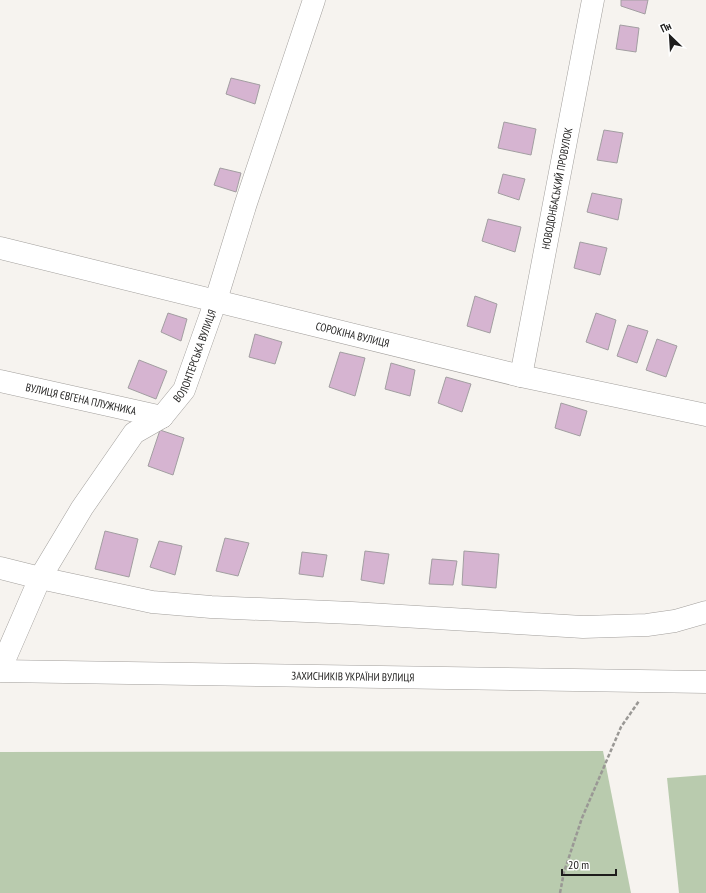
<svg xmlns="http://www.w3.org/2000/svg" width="706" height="893" font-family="'PT Sans Narrow',sans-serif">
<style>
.green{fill:#b9cbae}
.building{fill:#d6b4d1;stroke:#a29ea1}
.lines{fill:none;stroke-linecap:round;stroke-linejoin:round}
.minor-casing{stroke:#a29f9c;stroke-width:23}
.highway-casing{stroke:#a29f9c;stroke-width:23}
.path{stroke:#9a9895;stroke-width:2.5;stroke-dasharray:4 2;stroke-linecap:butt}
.minor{stroke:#fff;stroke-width:22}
.highway{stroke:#fff;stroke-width:22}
.labels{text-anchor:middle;stroke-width:3;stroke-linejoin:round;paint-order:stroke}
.street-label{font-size:11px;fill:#1e1d1c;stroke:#fff}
</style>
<rect width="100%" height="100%" fill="#f6f3ef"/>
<g class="green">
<polygon points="603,751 631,893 0,893 0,752"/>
<polygon points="706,775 706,893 679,893 667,778"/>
</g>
<g class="building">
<polygon points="621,0 648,0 645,14 621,6"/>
<polygon points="620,25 639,28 636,52 616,49"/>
<polygon points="231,78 260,85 255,104 226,94"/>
<polygon points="504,122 536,129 531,155 498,148"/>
<polygon points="604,130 623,133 617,163 597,160"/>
<polygon points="220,168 241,173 236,192 214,185"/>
<polygon points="503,174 525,179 519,200 498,193"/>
<polygon points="592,193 622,199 618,220 587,212"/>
<polygon points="488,219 521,227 515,252 482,241"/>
<polygon points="580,242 607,248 600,275 574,268"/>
<polygon points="475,296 497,304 490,333 467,326"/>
<polygon points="168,313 187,319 181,341 161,332"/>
<polygon points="596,313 616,320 608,350 586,342"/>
<polygon points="628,325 648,331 637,363 617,356"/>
<polygon points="255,334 282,342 275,364 249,357"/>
<polygon points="657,339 677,346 666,377 646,370"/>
<polygon points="340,352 365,358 355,396 329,387"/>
<polygon points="139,360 167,371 156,399 128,388"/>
<polygon points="391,363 415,370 410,396 385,389"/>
<polygon points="446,377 471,384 462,412 438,403"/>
<polygon points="561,403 587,411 580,436 555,428"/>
<polygon points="160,430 184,438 173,475 148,466"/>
<polygon points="105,531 138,539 129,577 95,569"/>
<polygon points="225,538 249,543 238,576 216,571"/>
<polygon points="159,541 182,546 175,575 150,567"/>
<polygon points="365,551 389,554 384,584 361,580"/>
<polygon points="464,551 499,554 496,588 462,585"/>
<polygon points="302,552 327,555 323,577 299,574"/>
<polygon points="432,559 457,561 453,585 429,584"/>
</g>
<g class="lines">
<g class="minor-casing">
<g id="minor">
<path id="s1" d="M0,248l521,128 185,39"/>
<path id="s2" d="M521,376l72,-376"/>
<path id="s3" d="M0,381l162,36"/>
<polyline points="0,568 40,578 152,602 211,607 352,613 583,627 647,625 675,621 706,612"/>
<path id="s4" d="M0,670l40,-92 42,-70 52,-75 28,-16 22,-27 32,-90 30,-97 68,-203"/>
</g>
</g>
<g class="highway-casing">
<g id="highway">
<path id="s5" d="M0,671l706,11"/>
</g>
</g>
<polyline class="path" points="560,893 564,872 582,818 621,727 639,701"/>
<use href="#minor" class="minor"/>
<use href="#highway" class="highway"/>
</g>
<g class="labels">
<g class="street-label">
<text dy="4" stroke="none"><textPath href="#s2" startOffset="191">НОВОДОНБАСЬКИЙ ПРОВУЛОК</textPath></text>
<text dy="4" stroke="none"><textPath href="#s1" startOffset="363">СОРОКІНА ВУЛИЦЯ</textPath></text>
<text dy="4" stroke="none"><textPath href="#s4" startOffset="376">ВОЛОНТЕРСЬКА ВУЛИЦЯ</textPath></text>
<text dy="4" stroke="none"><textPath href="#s3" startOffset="83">ВУЛИЦЯ ЄВГЕНА ПЛУЖНИКА</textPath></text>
<text dy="4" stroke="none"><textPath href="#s5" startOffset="353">ЗАХИСНИКІВ УКРАЇНИ ВУЛИЦЯ</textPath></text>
</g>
</g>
<g transform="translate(670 36) rotate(335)" stroke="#ffffff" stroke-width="3" paint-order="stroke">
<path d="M0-3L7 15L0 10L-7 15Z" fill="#1e1d1c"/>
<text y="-6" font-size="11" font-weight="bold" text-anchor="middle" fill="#1e1d1c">Пн</text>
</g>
<path d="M562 869v6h54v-6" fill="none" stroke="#1e1d1c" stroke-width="2"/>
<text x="568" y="869" font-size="12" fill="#1e1d1c" stroke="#ffffff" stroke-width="3" paint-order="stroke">20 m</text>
</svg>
